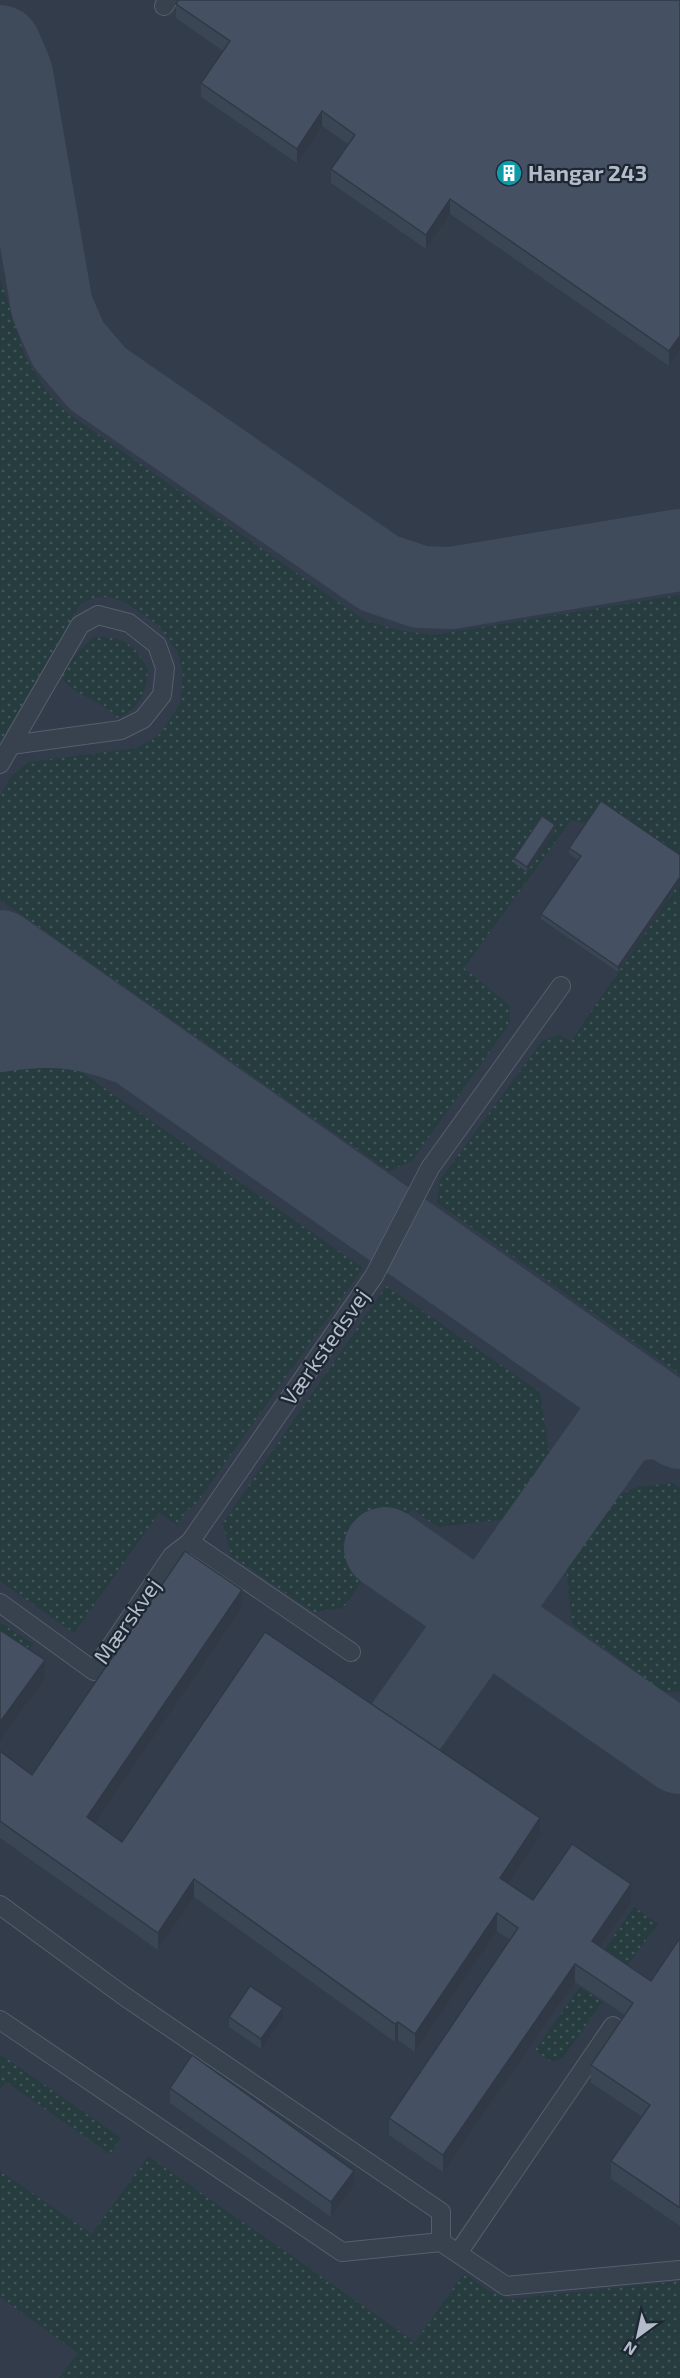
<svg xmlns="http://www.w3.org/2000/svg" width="680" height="2378" font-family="'Exo 2',sans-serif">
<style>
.airport{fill:#323c4b}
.grass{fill:url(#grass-dots)}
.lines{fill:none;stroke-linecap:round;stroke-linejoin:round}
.taxiway{stroke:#3f4a5a;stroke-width:82}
.lane-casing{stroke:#565f6c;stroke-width:20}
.lane{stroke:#38414e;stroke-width:18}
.wall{fill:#3b4654}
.shaded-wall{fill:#303945}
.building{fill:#455162;stroke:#303945;stroke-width:1.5}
.labels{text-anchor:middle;stroke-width:4.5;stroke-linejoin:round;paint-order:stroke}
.poi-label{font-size:22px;font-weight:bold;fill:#b4bcc9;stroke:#1d2633;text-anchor:start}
.street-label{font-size:22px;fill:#b4bcc9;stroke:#1d2633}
</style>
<defs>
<pattern id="grass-dots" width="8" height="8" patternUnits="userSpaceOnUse" patternTransform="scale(1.5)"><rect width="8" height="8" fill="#263c3f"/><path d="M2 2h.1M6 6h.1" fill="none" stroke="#435659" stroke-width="1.8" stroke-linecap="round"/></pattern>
</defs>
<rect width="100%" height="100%" fill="#242f3e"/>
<rect class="airport" x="0" y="0" width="680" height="2378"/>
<g class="grass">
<polygon points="0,278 25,357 47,392 69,414 364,620 397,630 434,635 680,595 680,860 589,824 571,820 464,968 509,1005 510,1023 412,1161 389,1171 0,900 0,796 11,776 29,762 136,748 158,736 180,704 183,672 177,651 158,625 125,602 109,597 95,598 81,603 0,743"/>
<path d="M93,637c30,-1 41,6 55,32 -2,26 -8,37 -30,50 -15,-20 -43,-21 -57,-42l12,-20z"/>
<polygon points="680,882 680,1374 437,1203 440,1180 542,1041 559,1035 571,1041"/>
<polygon points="34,1060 70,1064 363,1268 196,1504 187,1510 177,1525 159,1513 74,1633 0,1581 0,1069"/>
<polygon points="386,1286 540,1392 549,1453 507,1519 437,1527 412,1509 343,1608 314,1612 231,1556 223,1523"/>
<polygon points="673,1483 680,1488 680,1692 662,1691 572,1624 566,1566 616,1496 638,1487"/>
<polygon points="0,1622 33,1644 20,1662 0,1647"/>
<polygon points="634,1907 658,1924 620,1975 598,1959"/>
<polygon points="580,1987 602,2002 562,2059 551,2062 535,2050"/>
<polygon points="0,2054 121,2138 110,2154 6,2082 0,2089"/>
<polygon points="148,2156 415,2342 464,2273 487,2290 509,2299 680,2281 680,2378 59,2378 78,2353 0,2297 0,2171 92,2234"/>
</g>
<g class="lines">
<g class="taxiway">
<polyline points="0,46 12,74 52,307 68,344 98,379 379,573 420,587 451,588 680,550"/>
<polyline points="0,951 680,1428"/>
<path d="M0,1031c44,-7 82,-6 124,11"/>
<polyline points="385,1548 680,1753"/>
<polyline points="397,1739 614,1432 634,1418 667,1419"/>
</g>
<g class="lane-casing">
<g id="lane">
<polyline points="164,6 168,0"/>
<polyline points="0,764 80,625 98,615 129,623 157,645 165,668 162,695 143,719 121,730 11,745"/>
<polyline points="0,1603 94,1671 172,1556 190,1542"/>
<polyline points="351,1652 190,1542 374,1276 430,1168 561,986"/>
<polyline points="0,1905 124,1996 441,2212 441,2242"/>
<polyline points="0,2020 342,2252 441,2242 506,2286 680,2270"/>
<polyline points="458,2253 613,2026"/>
</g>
</g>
<use href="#lane" class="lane"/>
</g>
<g class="wall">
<polygon points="680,0 669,366 450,214 426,249 331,183 331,169 348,144 322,126 297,163 201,97 201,83 223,51 176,18 176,4"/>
<polygon points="555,831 527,872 514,863 514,858"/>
<polygon points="569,848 680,855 680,882 618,972 541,919 541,914 578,860 569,853"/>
<polygon points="242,1607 95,1823 122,1842 540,1836 508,1883 533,1900 631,1902 600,1947 651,1981 680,1938 680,2226 611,2179 611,2161 641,2116 591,2083 591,2065 625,2015 575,1982 443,2172 389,2135 389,2118 510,1940 497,1931 415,2052 398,2040 395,2042 194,1897 158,1950 0,1838 0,1751 32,1775"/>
<polygon points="229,2017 283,2018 261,2049 229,2027"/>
<polygon points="170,2088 354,2185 331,2217 170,2103"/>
</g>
<g class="shaded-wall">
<polygon points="322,111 322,126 297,163 297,149"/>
<polygon points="450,199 450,214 426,249 426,235"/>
<polygon points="680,336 680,350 669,366 669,351"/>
<polygon points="555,825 555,831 527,872 527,867"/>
<polygon points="680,877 680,882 618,972 618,967"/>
<polygon points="242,1590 242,1607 87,1835 87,1817"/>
<polygon points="45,1660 45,1678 0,1740 0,1722"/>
<polygon points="540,1818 540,1836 500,1895 500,1878"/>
<polygon points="194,1879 194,1897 158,1950 158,1933"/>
<polygon points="631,1884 631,1902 592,1959 592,1941"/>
<polygon points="497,1913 497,1931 415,2052 415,2034"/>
<polygon points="575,1964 575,1982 443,2172 443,2155"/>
<polygon points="283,2008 283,2018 261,2049 261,2039"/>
<polygon points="398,2022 398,2040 395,2042 395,2024"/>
<polygon points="354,2171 354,2185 331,2217 331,2202"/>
</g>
<g class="building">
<polygon points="178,0 680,0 680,336 669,351 450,199 426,235 331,169 355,135 322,111 297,149 201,83 230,41 176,4"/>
<polygon points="601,801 680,855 680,877 618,967 541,914 581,856 569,848"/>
<polygon points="542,816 555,825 527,867 514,858"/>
<polygon points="185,1551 242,1590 87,1817 122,1842 265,1632 540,1818 500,1878 533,1900 572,1844 631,1884 592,1941 651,1981 680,1938 680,2208 611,2161 650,2105 591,2065 633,2003 575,1964 443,2155 389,2118 518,1928 497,1913 415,2034 398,2022 395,2024 194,1879 158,1933 0,1821 0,1751 32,1775"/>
<polygon points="0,1630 45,1660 0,1722"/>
<polygon points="250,1986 283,2008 261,2039 229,2017"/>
<polygon points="192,2055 354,2171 331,2202 170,2088"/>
</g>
<defs>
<g id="building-disc" transform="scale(1.35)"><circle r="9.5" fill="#0f9aa8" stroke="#1d2633"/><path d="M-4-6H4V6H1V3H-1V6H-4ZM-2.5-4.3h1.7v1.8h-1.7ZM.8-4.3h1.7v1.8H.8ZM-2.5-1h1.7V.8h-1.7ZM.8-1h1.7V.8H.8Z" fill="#fff"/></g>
</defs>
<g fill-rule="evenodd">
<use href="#building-disc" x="509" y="173"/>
</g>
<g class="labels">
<g class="poi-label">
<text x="528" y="181">Hangar 243</text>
</g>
<g class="street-label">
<text transform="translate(325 1347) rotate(-55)" y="8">Værkstedsvej</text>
<text transform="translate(127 1621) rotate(-55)" y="8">Mærskvej</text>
</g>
</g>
<g transform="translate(638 2336) rotate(213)" stroke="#1d2633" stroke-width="4.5" paint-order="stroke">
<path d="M0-4.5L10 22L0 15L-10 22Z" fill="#b4bcc9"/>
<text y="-9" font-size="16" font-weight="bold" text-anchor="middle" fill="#b4bcc9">N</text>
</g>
</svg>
